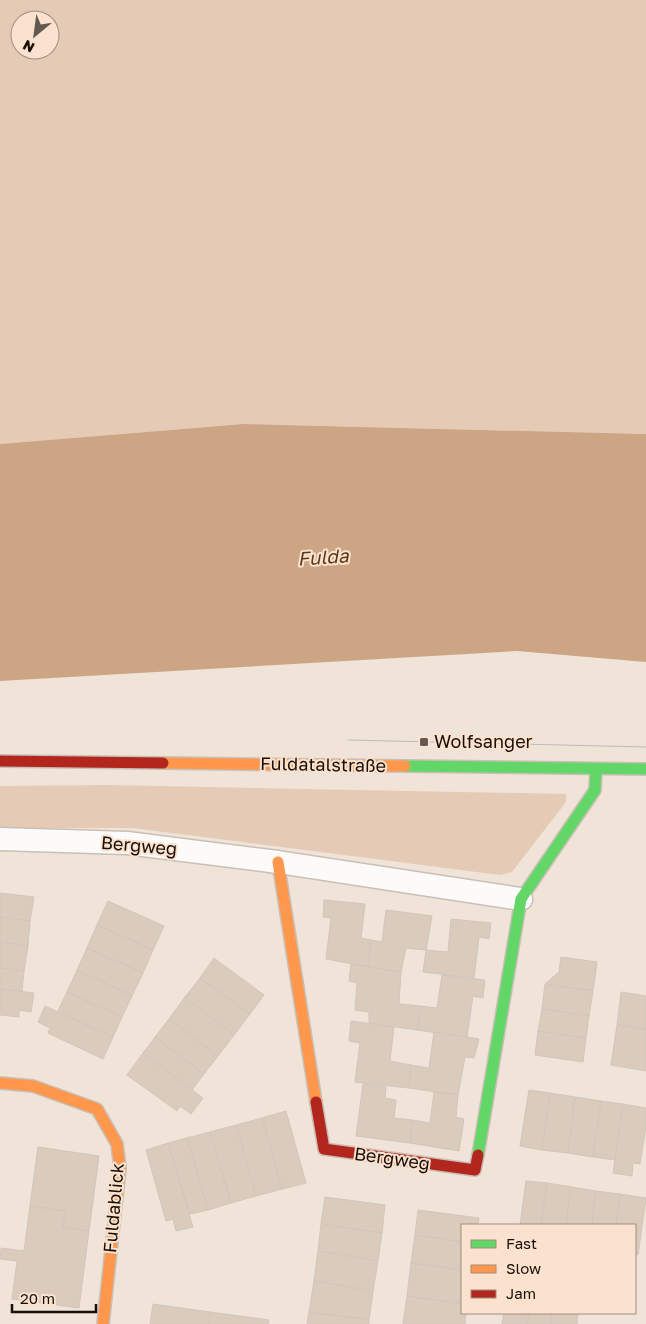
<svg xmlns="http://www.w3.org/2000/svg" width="646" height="1324" font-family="'Golos Text',sans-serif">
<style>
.green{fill:#e5cbb6;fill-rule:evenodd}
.water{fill:#cca584}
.building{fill:#dbcbbd;stroke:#d0c6bd}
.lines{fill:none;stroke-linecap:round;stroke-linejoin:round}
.street-casing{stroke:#c9bfb6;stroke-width:25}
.fast-casing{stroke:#c9bfb6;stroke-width:14}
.slow-casing{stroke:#c9bfb6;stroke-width:14}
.jam-casing{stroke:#c9bfb6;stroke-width:14}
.street{stroke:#fdfbf9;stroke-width:22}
.fast{stroke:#63d668;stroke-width:11}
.slow{stroke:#ff974d;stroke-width:11}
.jam{stroke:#b3261e;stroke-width:11}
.tram{stroke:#bdbab8;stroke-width:1}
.poi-dot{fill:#635951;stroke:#fbe2ce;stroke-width:2}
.labels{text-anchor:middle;stroke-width:4;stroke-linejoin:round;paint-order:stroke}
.poi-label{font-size:18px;fill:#170f08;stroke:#fbe2ce;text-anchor:start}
.street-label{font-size:18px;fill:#170f08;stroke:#fbe2ce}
.water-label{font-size:19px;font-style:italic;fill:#5c3818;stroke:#fbe2ce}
</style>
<rect width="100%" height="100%" fill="#f0e3d8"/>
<g class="green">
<path d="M0,0h646v434l-403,-10 -243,20zM20,20h30v30h-30z"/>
<polygon points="106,785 566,794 566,802 512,872 500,875 132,828 0,828 0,786"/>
</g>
<polygon class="water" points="243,424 646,434 646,662 517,651 0,681 0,444"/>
<g class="building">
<polygon points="0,893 34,897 30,921 0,917"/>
<polygon points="324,900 365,904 361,938 371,940 368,967 326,959 331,918 323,917"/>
<polygon points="108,901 164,926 153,950 97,925"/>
<polygon points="386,910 432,916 426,950 406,948 401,972 368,967 371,940 382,942"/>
<polygon points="0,917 30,921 28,946 0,942"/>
<polygon points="451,919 491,923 489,939 479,937 474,978 423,972 426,950 448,952"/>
<polygon points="97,925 153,950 143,973 87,948"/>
<polygon points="0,942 28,946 24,971 0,968"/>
<polygon points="87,948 143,973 132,996 77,970"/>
<polygon points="561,957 597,962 593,991 545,984 559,972"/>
<polygon points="214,958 264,995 250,1014 200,978"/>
<polygon points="351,964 401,972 399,1004 421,1006 417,1030 369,1023 369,1012 355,1010 357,983 349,981"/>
<polygon points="0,968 24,971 22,991 0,989"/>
<polygon points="77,970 132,996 122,1017 67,992"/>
<polygon points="442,975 485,980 483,998 473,996 467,1037 417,1030 421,1006 437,1008"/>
<polygon points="200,978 250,1014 234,1035 185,997"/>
<polygon points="545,984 593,991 589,1016 542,1009"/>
<polygon points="0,989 34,993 31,1012 19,1010 19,1017 0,1015"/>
<polygon points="67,992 122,1017 113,1037 58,1011"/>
<polygon points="621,992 646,996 646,1029 617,1025"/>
<polygon points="185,997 234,1035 218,1056 169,1019"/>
<polygon points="45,1006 113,1037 103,1059 48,1033 50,1028 38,1022"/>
<polygon points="542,1009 589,1016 586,1038 538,1031"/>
<polygon points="169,1019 218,1056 204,1074 155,1037"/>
<polygon points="351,1021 394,1027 390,1061 411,1065 409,1088 355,1082 360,1043 349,1041"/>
<polygon points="617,1025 646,1029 646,1071 611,1065"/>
<polygon points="538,1031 586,1038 583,1062 535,1055"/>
<polygon points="434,1032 479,1039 474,1058 465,1057 458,1095 409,1088 411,1065 429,1068"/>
<polygon points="155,1037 204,1074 192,1090 143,1053"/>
<polygon points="143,1053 203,1098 191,1114 180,1106 177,1111 127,1075"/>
<polygon points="363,1084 386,1087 385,1098 396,1100 394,1118 412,1120 410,1143 356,1136"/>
<polygon points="529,1090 550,1093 542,1150 520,1146"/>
<polygon points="434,1092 458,1095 456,1117 464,1119 459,1151 410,1143 412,1120 430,1123"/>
<polygon points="550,1093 575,1097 568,1153 542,1150"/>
<polygon points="575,1097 601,1101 593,1157 568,1153"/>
<polygon points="601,1101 623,1104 615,1160 593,1157"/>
<polygon points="623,1104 646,1108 646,1126 640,1164 633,1163 632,1176 613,1173"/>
<polygon points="286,1111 306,1183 282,1189 262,1118"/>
<polygon points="262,1118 282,1189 256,1196 236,1125"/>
<polygon points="236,1125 256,1196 231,1203 210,1132"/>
<polygon points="210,1132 231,1203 208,1210 187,1138"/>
<polygon points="187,1138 208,1210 190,1214 168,1143"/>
<polygon points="168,1143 193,1227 176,1231 173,1219 166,1221 146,1150"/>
<polygon points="38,1147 99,1156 89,1231 63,1227 65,1211 30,1206"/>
<polygon points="526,1181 547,1183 541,1225 520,1225"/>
<polygon points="547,1183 571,1187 566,1225 541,1225"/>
<polygon points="571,1187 596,1191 592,1225 566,1225"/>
<polygon points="596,1191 620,1194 616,1225 592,1225"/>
<polygon points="620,1194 646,1198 638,1255 635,1254 635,1225 616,1225"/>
<polygon points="325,1197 385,1205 382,1233 321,1224"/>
<polygon points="30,1206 65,1211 63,1227 89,1231 79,1308 12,1299 17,1261 0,1259 1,1248 24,1251"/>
<polygon points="418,1210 479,1218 478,1225 462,1225 462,1242 415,1235"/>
<polygon points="321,1224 382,1233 378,1261 318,1251"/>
<polygon points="415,1235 462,1242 462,1270 411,1263"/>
<polygon points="318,1251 378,1261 373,1291 314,1281"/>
<polygon points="411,1263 462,1270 462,1304 407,1296"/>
<polygon points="314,1281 373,1291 369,1320 309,1312"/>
<polygon points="407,1296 462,1304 462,1313 466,1313 465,1324 403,1324"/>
<polygon points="153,1304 210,1312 209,1324 150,1324"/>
<polygon points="210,1312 269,1320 268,1324 209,1324"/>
<polygon points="309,1312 369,1320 369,1324 307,1324"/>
<polygon points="504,1313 529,1313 527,1324 502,1324"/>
<polygon points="529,1313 552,1313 551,1324 527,1324"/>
<polygon points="552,1313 578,1313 577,1324 551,1324"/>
</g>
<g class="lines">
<g class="street-casing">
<polyline id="street" points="0,839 127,843 278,862 521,899"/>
</g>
<g class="fast-casing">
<g id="fast">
<polyline points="405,766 646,769"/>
<polyline points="478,1155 521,899 595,790 596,769"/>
</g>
</g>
<g class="slow-casing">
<g id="slow">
<polyline points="163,763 405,766"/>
<polyline points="278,862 316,1102"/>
<polyline points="0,1083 33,1086 97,1109 117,1144 120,1168 103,1324"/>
</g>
</g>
<g class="jam-casing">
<g id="jam">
<polyline points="0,761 163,763"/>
<polyline points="316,1102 324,1149 475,1170 478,1155"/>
</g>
</g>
<use href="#street" class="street"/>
<use href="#fast" class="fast"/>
<use href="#slow" class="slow"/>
<use href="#jam" class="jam"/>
<polyline class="tram" points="348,740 646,747"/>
</g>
<rect class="poi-dot" x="419" y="737" width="10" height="10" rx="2.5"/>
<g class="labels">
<g class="poi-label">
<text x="434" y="748">Wolfsanger</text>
</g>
<g class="street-label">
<text transform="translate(323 765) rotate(1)" y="6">Fuldatalstraße</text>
<text transform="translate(139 846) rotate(5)" y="6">Bergweg</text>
<text transform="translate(392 1159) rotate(8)" y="6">Bergweg</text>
<text transform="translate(114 1208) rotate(-85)" y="6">Fuldablick</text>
</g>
<g class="water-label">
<text transform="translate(323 557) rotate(-4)" y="7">Fulda</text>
</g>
</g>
<rect x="461" y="1224" width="175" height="90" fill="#fbe2ce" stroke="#a08e7f"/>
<rect x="471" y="1240" width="25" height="8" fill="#63d668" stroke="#a08e7f"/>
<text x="506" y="1249" font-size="15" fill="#170f08">Fast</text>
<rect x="471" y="1265" width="25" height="8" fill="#ff974d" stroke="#a08e7f"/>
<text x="506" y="1274" font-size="15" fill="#170f08">Slow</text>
<rect x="471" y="1290" width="25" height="8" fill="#b3261e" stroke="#a08e7f"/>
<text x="506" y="1299" font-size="15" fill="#170f08">Jam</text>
<g transform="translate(35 35) rotate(209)"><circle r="24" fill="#fbe2ce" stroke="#a08e7f"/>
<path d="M0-4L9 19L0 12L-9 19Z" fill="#635951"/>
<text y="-8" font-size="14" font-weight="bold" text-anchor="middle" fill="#170f08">N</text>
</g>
<path d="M12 1304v8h84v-8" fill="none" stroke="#170f08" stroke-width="2.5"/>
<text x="20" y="1304" font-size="15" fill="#170f08" stroke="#fbe2ce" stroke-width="4" paint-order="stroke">20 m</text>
</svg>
